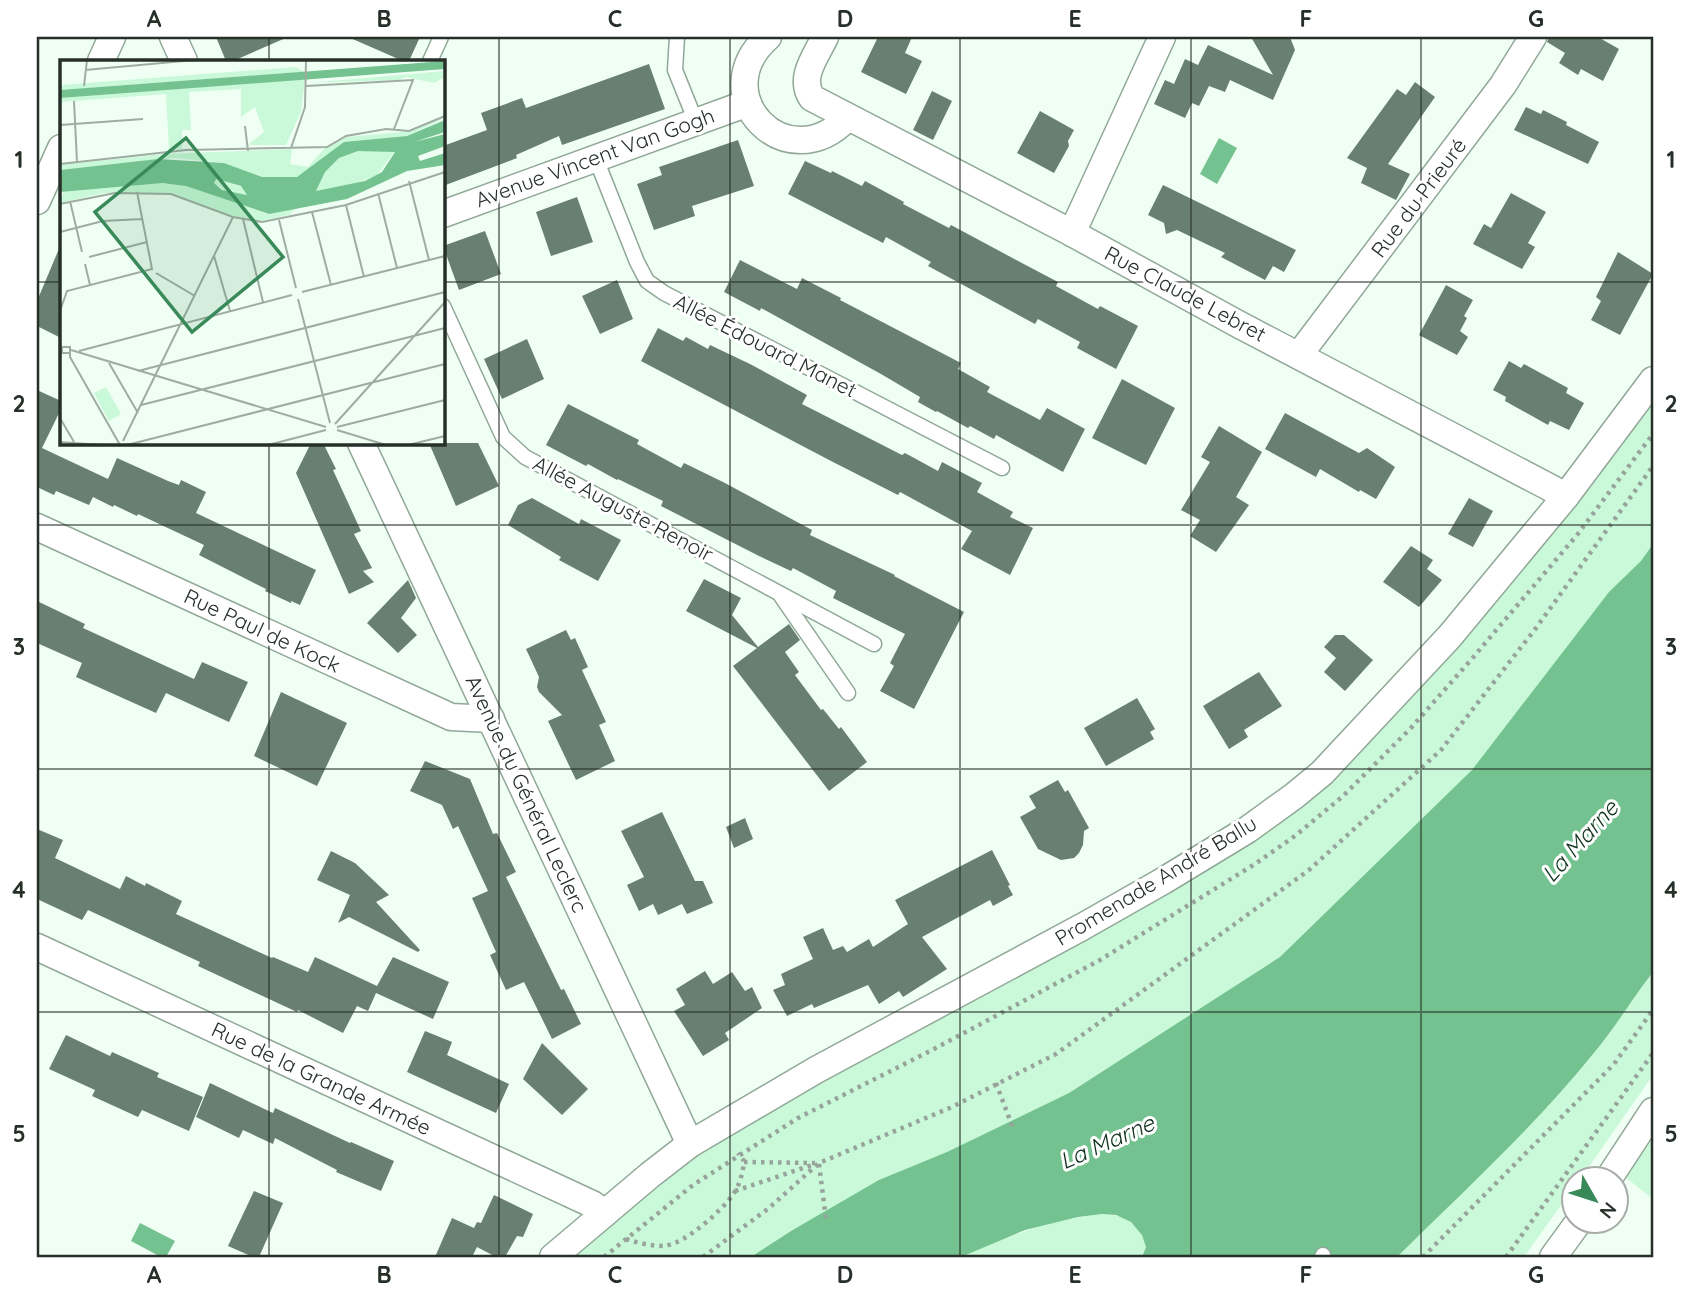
<svg xmlns="http://www.w3.org/2000/svg" width="1690" height="1294" font-family="Quicksand,sans-serif">
<style>
.green{fill:#c9f9d8}
.water{fill:#74c28f}
.building{fill:#697f70}
.lines{fill:none;stroke-linecap:round;stroke-linejoin:round}
.service-casing{stroke:#91a898;stroke-width:17}
.minor-casing{stroke:#91a898;stroke-width:29}
.path{stroke:#98a49b;stroke-width:4.5;stroke-dasharray:3.5 5;stroke-linecap:butt}
.service{stroke:#fff;stroke-width:14}
.minor{stroke:#fff;stroke-width:26}
.grid{fill:none;stroke:#262f28;stroke-width:2;stroke-opacity:0.55}
.labels{text-anchor:middle;stroke-width:6;stroke-linejoin:round;paint-order:stroke}
.street-label{font-size:21px;fill:#262f28;stroke:#fff}
.water-label{font-size:23px;font-style:italic;fill:#10321e;stroke:#fff}
.inset-road{fill:none;stroke:#9faca2;stroke-width:2}
.view{fill:#398959;fill-opacity:0.15;stroke:#398959;stroke-width:3.5}
.inset-edge{fill:none;stroke:#262f28;stroke-width:3.5}
.neatline{fill:none;stroke:#262f28;stroke-width:2.5}
.grid-label{font-size:23px;text-anchor:middle;font-weight:bold;fill:#262f28}
</style>
<rect width="100%" height="100%" fill="#f0fff4"/>
<g class="green">
<polygon points="1653,399 1653,588 1606,604 1360,909 1078,1087 1073,1090 1076,1093 791,1231 766,1247 763,1257 566,1257 700,1149 1252,837"/>
<path d="M1653,972v103l-72,103h-7v9l-50,70h-127c67,-66 137,-130 196,-203 22,-26 39,-55 60,-82z"/>
<polygon points="1653,1138 1653,1199 1625,1177"/>
<path d="M1102,1214c22,1 39,9 44,33l-4,10h-181c45,-21 90,-37 141,-43z"/>
</g>
<g class="water">
<polygon points="1219,138 1237,148 1217,184 1200,174"/>
<path d="M1653,544v428c-21,27 -38,56 -60,82 -59,73 -129,137 -196,203h-255l4,-10 -4,-12 -11,-13 -15,-7 -14,-1 -24,3 -53,13 -64,27h-210l40,-26 88,-51 68,-28 122,-59 211,-136 192,-187 137,-178 32,-31z"/>
<polygon points="140,1223 175,1241 166,1257 161,1257 131,1241"/>
</g>
<g class="building">
<polygon points="216,37 288,37 233,61 226,61"/>
<polygon points="348,37 420,37 409,61 403,61"/>
<polygon points="878,37 912,37 905,53 922,61 906,94 861,72"/>
<polygon points="1251,37 1290,37 1295,50 1273,100 1230,80 1225,92 1209,86 1199,106 1192,103 1185,118 1154,104 1165,80 1174,84 1185,59 1198,65 1208,45 1273,75"/>
<polygon points="1549,37 1598,37 1619,49 1603,81 1581,69 1578,75 1559,63 1565,53 1547,42"/>
<polygon points="649,64 665,109 562,145 559,136 516,155 517,158 443,186 443,146 487,130 481,113 522,98 526,108"/>
<polygon points="1415,82 1435,97 1388,164 1410,174 1396,200 1361,183 1367,168 1347,158 1397,89 1406,95"/>
<polygon points="932,91 952,101 933,140 913,130"/>
<polygon points="1526,107 1541,114 1543,110 1567,122 1566,125 1599,142 1588,164 1514,130"/>
<polygon points="1040,111 1074,130 1068,141 1069,146 1054,173 1017,153"/>
<polygon points="738,140 754,186 692,206 695,216 654,230 637,184 662,175 659,167"/>
<polygon points="805,161 831,173 832,171 862,186 865,181 904,202 903,204 949,228 951,225 1020,262 1058,282 1056,286 1098,309 1100,306 1138,326 1116,369 1077,348 1080,342 1038,319 1035,324 928,266 931,262 886,237 883,243 788,194"/>
<polygon points="1163,185 1296,250 1284,272 1273,266 1265,280 1221,257 1225,253 1177,230 1166,234 1164,223 1148,215"/>
<polygon points="1511,193 1546,212 1528,243 1535,247 1522,269 1473,244 1484,224 1491,228"/>
<polygon points="577,197 593,242 551,256 536,212"/>
<polygon points="485,231 501,274 459,290 443,246"/>
<polygon points="61,244 61,338 37,326 37,301"/>
<polygon points="1618,252 1653,274 1620,335 1591,320 1601,301 1596,297"/>
<polygon points="740,260 797,289 802,278 841,298 840,300 961,363 958,369 990,387 987,392 1040,420 1047,408 1085,429 1063,472 996,435 994,439 970,426 968,428 937,411 936,412 918,402 920,397 881,374 761,308 760,311 724,292"/>
<polygon points="617,280 633,319 600,334 582,296"/>
<polygon points="1446,285 1473,300 1464,316 1467,318 1460,331 1468,337 1457,355 1419,335"/>
<polygon points="658,328 683,341 686,337 708,349 710,345 750,364 807,395 802,404 902,455 905,453 938,471 942,462 982,483 977,492 1013,512 1010,517 1033,528 1010,575 961,549 972,531 900,492 898,495 831,461 641,361"/>
<polygon points="527,339 544,379 502,399 484,359"/>
<polygon points="1509,361 1521,368 1524,364 1568,388 1566,393 1584,403 1569,430 1550,421 1548,425 1505,401 1506,397 1493,390"/>
<polygon points="1122,379 1175,408 1146,465 1092,438"/>
<polygon points="37,390 61,401 61,409 42,448 108,479 117,458 168,481 179,485 181,480 206,492 196,513 316,570 300,605 291,601 291,603 265,591 266,589 199,555 204,545 138,514 137,516 114,505 113,507 93,497 89,505 56,491 54,495 37,487"/>
<polygon points="568,404 639,440 637,444 681,468 684,463 723,482 812,530 810,535 895,575 894,576 964,612 914,709 880,691 894,666 890,663 905,634 833,598 836,591 793,568 791,571 759,556 661,506 663,501 618,479 617,480 588,464 586,466 546,445"/>
<polygon points="1285,413 1359,453 1367,448 1395,467 1376,499 1360,490 1359,492 1320,469 1316,477 1265,449"/>
<polygon points="1219,426 1262,452 1236,497 1249,505 1216,552 1190,536 1200,520 1181,510 1210,462 1201,457"/>
<polygon points="311,443 323,443 336,469 333,470 361,531 354,534 372,568 363,571 374,582 349,594 296,473"/>
<polygon points="429,443 478,443 499,486 456,506"/>
<polygon points="532,498 579,524 581,519 621,540 598,581 559,560 561,557 508,525 518,505"/>
<polygon points="1469,498 1493,511 1473,547 1448,534"/>
<polygon points="1411,546 1433,560 1427,569 1442,580 1419,607 1383,582"/>
<polygon points="704,579 741,598 732,615 758,647 789,624 800,640 785,652 799,672 795,675 821,710 823,709 839,729 841,727 867,762 829,791 733,666 757,648 686,611"/>
<polygon points="408,580 416,598 401,618 417,635 398,653 367,623"/>
<polygon points="37,601 85,624 83,628 194,679 202,662 248,682 229,722 166,693 156,713 76,677 82,663 37,643"/>
<polygon points="566,630 571,640 575,638 588,667 582,670 606,722 599,725 615,761 576,780 548,721 562,715 539,692 537,687 539,677 526,649"/>
<polygon points="1335,635 1344,635 1373,660 1345,691 1324,672 1336,658 1324,647"/>
<polygon points="1259,672 1282,706 1244,730 1248,737 1229,749 1203,706"/>
<polygon points="281,692 347,723 317,786 254,756"/>
<polygon points="1137,698 1155,729 1150,732 1154,739 1106,766 1084,728"/>
<polygon points="425,761 470,779 493,834 497,833 516,872 506,877 561,990 564,989 581,1024 552,1039 524,982 506,990 490,955 496,952 472,898 488,891 458,826 453,829 442,805 410,791"/>
<polygon points="1058,780 1065,792 1068,790 1089,828 1084,831 1083,845 1079,853 1074,858 1061,860 1038,849 1020,817 1036,808 1029,796"/>
<polygon points="662,812 695,881 703,881 713,903 687,914 682,904 658,915 653,904 639,911 627,885 644,877 621,831"/>
<polygon points="745,818 753,839 734,848 726,827"/>
<polygon points="37,829 63,840 55,858 120,889 126,876 145,886 146,883 182,901 176,914 272,958 273,957 308,972 315,957 377,986 393,957 449,982 433,1019 376,993 368,1011 357,1006 343,1033 298,1010 297,1012 198,966 200,962 88,910 82,920 37,899"/>
<polygon points="992,850 1010,885 1008,886 1013,895 993,906 990,900 922,937 947,969 903,997 899,991 879,1004 868,985 814,1008 812,1004 787,1016 773,990 785,985 781,974 813,959 803,937 823,928 833,950 843,946 847,952 869,939 873,947 908,924 895,900"/>
<polygon points="331,851 355,863 389,895 376,902 420,950 418,952 349,917 338,923 350,895 317,880"/>
<polygon points="705,971 713,984 732,972 745,991 752,987 762,1008 725,1033 729,1040 703,1056 674,1011 685,1005 676,989"/>
<polygon points="425,1031 452,1042 447,1055 509,1084 496,1113 407,1072"/>
<polygon points="66,1035 110,1056 112,1052 159,1073 157,1077 203,1097 189,1131 142,1110 138,1117 92,1096 95,1090 49,1069"/>
<polygon points="542,1043 588,1089 562,1115 523,1079"/>
<polygon points="210,1083 273,1113 275,1108 350,1143 351,1142 394,1161 381,1191 336,1172 337,1170 275,1138 273,1144 243,1130 239,1138 196,1117"/>
<polygon points="254,1191 283,1203 259,1257 253,1257 228,1246"/>
<polygon points="494,1195 533,1214 523,1237 517,1236 505,1257 496,1257 477,1247 472,1257 435,1257 452,1218 474,1228 477,1222 481,1223"/>
</g>
<g class="lines">
<g class="service-casing">
<g id="service">
<polyline points="677,37 675,70 696,122"/>
<polyline points="430,61 441,37"/>
<polyline points="596,159 637,262 647,281 664,293 1002,468"/>
<polyline points="443,306 503,437 525,457 874,644"/>
<polyline points="781,596 848,693"/>
<polyline points="1322,1257 1323,1255"/>
</g>
</g>
<g class="minor-casing">
<g id="minor">
<polyline points="173,37 184,61"/>
<path d="M768,37c-65,58 19,144 79,81"/>
<path d="M825,37c-9,19 -27,41 -13,61l260,135 166,91 328,172"/>
<polyline points="101,61 112,37"/>
<polyline points="37,201 61,148"/>
<polyline points="443,214 748,103"/>
<polyline points="1072,233 1162,37"/>
<polyline points="1299,355 1503,85 1533,37"/>
<polyline points="361,443 690,1144"/>
<polyline points="37,527 451,717 491,719"/>
<polyline points="37,947 592,1204 605,1213"/>
<polyline points="1609,1178 1653,1111"/>
<polyline points="553,1257 650,1175 690,1144 816,1070 1082,927 1163,881 1247,830 1294,796 1322,773 1450,636 1566,496 1653,380"/>
<polyline points="1553,1257 1580,1220"/>
</g>
</g>
<g class="path">
<polyline points="996,1083 1013,1128"/>
<polyline points="744,1162 815,1163"/>
<polyline points="819,1164 826,1219"/>
<polyline points="735,1191 815,1164"/>
<path d="M626,1239c12,4 25,7 38,7 21,-2 59,-36 70,-53 6,-9 9,-21 10,-32l-6,-8"/>
<polyline points="604,1257 693,1185 798,1118 934,1049 1100,960 1255,864 1295,836 1343,796 1410,729 1470,661 1577,535 1653,434"/>
<polyline points="703,1257 769,1208 819,1163 952,1107 1056,1054 1309,870 1441,750 1536,628 1653,466"/>
<polyline points="1423,1257 1614,1064 1653,1010"/>
<polyline points="1506,1257 1653,1053"/>
</g>
<use href="#service" class="service"/>
<use href="#minor" class="minor"/>
</g>
<path class="grid" d="M269,37v24M499,37v1220M730,37v1220M960,37v1220M1191,37v1220M1421,37v1220M37,282h24M443,282h1210M269,443v814M37,525h1616M37,769h1616M37,1012h1616"/>
<g class="labels">
<g class="street-label">
<text transform="translate(595 158) rotate(-20)" y="7">Avenue Vincent Van Gogh</text>
<text transform="translate(1419 198) rotate(-53)" y="7">Rue du Prieuré</text>
<text transform="translate(1185 294) rotate(28)" y="7">Rue Claude Lebret</text>
<text transform="translate(765 346) rotate(27)" y="7">Allée Édouard Manet</text>
<text transform="translate(623 509) rotate(28)" y="7">Allée Auguste Renoir</text>
<text transform="translate(262 631) rotate(25)" y="7">Rue Paul de Kock</text>
<text transform="translate(526 794) rotate(65)" y="7">Avenue du Général Leclerc</text>
<text transform="translate(1156 881) rotate(-31)" y="7">Promenade André Ballu</text>
<text transform="translate(321 1079) rotate(25)" y="7">Rue de la Grande Armée</text>
</g>
<g class="water-label">
<text transform="translate(1580 841) rotate(-48)" y="8">La Marne</text>
<text transform="translate(1107 1142) rotate(-24)" y="8">La Marne</text>
</g>
</g>
<g transform="translate(60 60)">
<rect width="385" height="385" fill="#f0fff4"/>
<path d="M236,7l8,5 -244,18v-5zM385,11v6l-11,6 -28,-6 -7,3 -91,3zM245,19l-4,33 -15,33h-38l16,-13 -9,-25 -14,10v-28l-52,3 2,38h-9v19l-13,1 -3,-56 -106,8v-4zM385,58l-38,18 -63,6 -31,27 -17,8h-34l-38,-14 -49,-5 -115,12v-5l104,-11 128,-5 -2,15 18,3 17,-19 21,-11 56,-5zM298,91h37l-18,24 -30,12 -31,4 9,-19 14,-14zM156,119l26,8 5,8 -22,-4 -12,-9zM90,122l47,5 69,27 35,-9 -12,9h5l-35,7 -26,-5 -59,-22 -70,-1 -44,10 4,-13zM46,327l15,27 -12,7 -15,-28z" fill="#c9f9d8"/>
<path d="M385,1v8l-385,29v-8zM385,60v12l-31,10 31,-8v12l-27,10 2,5 25,-8v12l-38,6 -60,28 -78,15 -83,-28 -24,-3 -102,9v-22l98,-11 66,4 38,14h35l47,-35 63,-6zM298,91l37,1 -13,20 -17,9 -49,10 9,-19 14,-14zM156,119l25,7 6,9 -25,-5 -8,-7z" fill="#74c28f" fill-rule="evenodd"/>
<path class="inset-road" d="M25,10l110,-10M24,26l3,-26M246,26l107,-6 -19,49M14,41l3,61M0,65l83,-6M185,66l3,25M231,88l14,-41 1,-47M0,104l126,-14 141,-3 19,-11 40,-7 23,2 36,-15M349,121l20,79M318,133l19,75M10,141l12,51M0,144l55,-11 56,1 62,23 29,5 84,-17 99,-33M286,145l18,72M252,152l19,73M183,159l20,83M219,160l17,68M0,172l43,-11 39,-2M154,196l16,55M29,197l58,-15M25,204l5,21M96,213l39,23M242,232l143,-36M238,239l32,124M0,251l7,-20 85,-22 -15,-77M11,290l255,77M19,291l213,-56M9,293h-7v-6h8v10l50,88M49,303l29,50M78,311l307,-79M81,345l304,-77M0,358l14,24M275,364l110,-122M277,367l108,-27M277,370l49,15M63,381l110,-224M0,382l42,3M67,385l318,-81M208,385l58,-15M348,385l37,-9"/>
<path class="view" d="M126,78l97,119 -91,75 -97,-120z"/>
<rect width="385" height="385" class="inset-edge"/>
</g>
<rect width="1690" height="1294" fill="none" stroke="#ffffff" stroke-width="77"/>
<g transform="translate(1595 1200) rotate(129)"><circle r="33" fill="#ffffff" stroke="#a8aca9" stroke-width="2"/>
<path d="M0-5L12 26L0 18L-12 26Z" fill="#398959"/>
<text y="-10" font-size="19" font-weight="bold" text-anchor="middle" fill="#262f28">N</text>
</g>
<rect x="38" y="38" width="1614" height="1218" class="neatline"/>
<g class="grid-label">
<text x="154" y="27">A</text>
<text x="384" y="27">B</text>
<text x="615" y="27">C</text>
<text x="845" y="27">D</text>
<text x="1075" y="27">E</text>
<text x="1306" y="27">F</text>
<text x="1536" y="27">G</text>
<text x="19" y="168">1</text>
<text x="1671" y="168">1</text>
<text x="19" y="412">2</text>
<text x="1671" y="412">2</text>
<text x="19" y="655">3</text>
<text x="1671" y="655">3</text>
<text x="19" y="898">4</text>
<text x="1671" y="898">4</text>
<text x="19" y="1142">5</text>
<text x="1671" y="1142">5</text>
<text x="154" y="1283">A</text>
<text x="384" y="1283">B</text>
<text x="615" y="1283">C</text>
<text x="845" y="1283">D</text>
<text x="1075" y="1283">E</text>
<text x="1306" y="1283">F</text>
<text x="1536" y="1283">G</text>
</g>
</svg>
